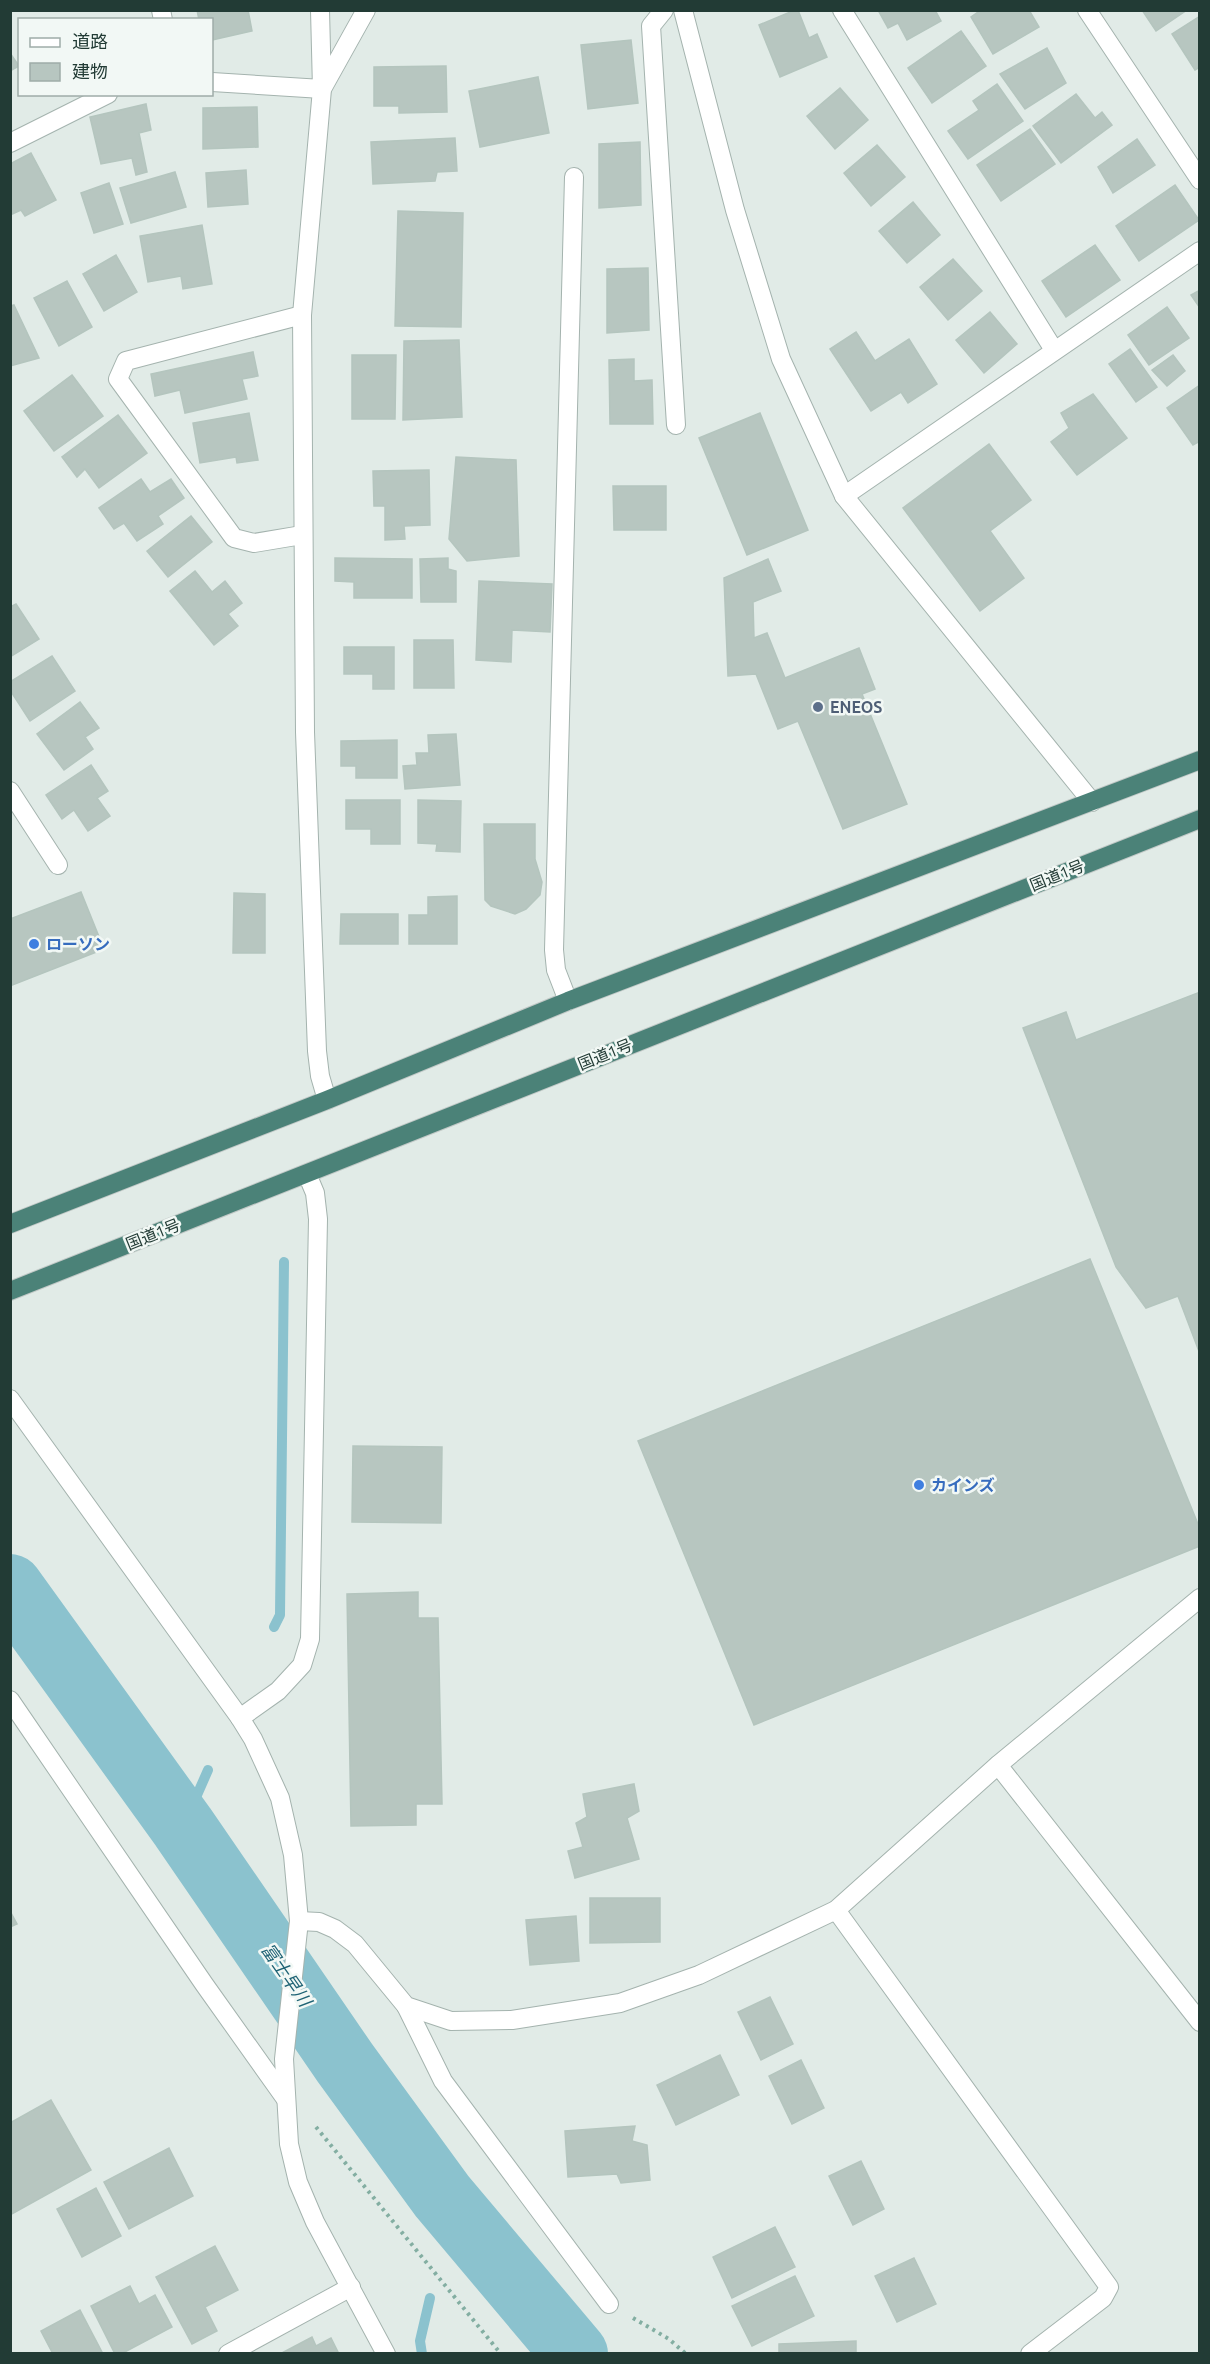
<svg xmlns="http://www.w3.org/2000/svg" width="1210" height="2364" font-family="Ubuntu,'Noto Sans JP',sans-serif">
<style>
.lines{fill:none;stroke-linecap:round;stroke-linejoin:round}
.stream{stroke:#8bc2ce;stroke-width:10}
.river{stroke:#8bc2ce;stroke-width:66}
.building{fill:#b7c6c0;stroke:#b4c5be;stroke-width:1.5}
.service-casing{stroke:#a4b3ae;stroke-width:20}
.minor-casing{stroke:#a4b3ae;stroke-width:20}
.tertiary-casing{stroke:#a4b3ae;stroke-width:20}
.trunk-casing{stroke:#c1c8c6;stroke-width:20}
.path{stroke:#83aea2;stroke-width:4;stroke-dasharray:3 4.5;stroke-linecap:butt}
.service{stroke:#fff;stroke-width:18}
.minor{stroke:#fff;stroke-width:18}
.tertiary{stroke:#fff;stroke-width:18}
.trunk{stroke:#4b8278;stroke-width:18}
.service-dot{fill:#5c6f8a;stroke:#f2f8f5;stroke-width:2}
.shop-dot{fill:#3f7fe0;stroke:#f2f8f5;stroke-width:2}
.labels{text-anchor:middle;stroke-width:5;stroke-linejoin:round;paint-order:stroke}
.service-label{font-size:16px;font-weight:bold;fill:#4e5e75;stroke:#f2f8f5;text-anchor:start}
.street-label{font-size:16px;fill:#223b35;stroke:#f2f8f5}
.shop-label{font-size:16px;font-weight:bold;fill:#366cbe;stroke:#f2f8f5;text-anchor:start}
.water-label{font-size:18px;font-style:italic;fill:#1f6375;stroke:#f2f8f5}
</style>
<rect width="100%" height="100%" fill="#e1ebe7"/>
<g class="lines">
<g class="stream">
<polyline points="274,1627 280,1615 284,1262"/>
<polyline points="183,1827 208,1770"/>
<polyline points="422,2354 420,2341 430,2298"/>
</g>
<polyline class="river" points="10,1587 183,1827 345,2063 442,2196 575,2354"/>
</g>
<g class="building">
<polygon points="197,10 248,10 252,31 212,40 212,20 199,20"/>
<polygon points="795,10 798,10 809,38 817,34 827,57 780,77 759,25"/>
<polygon points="878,10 935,10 941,21 907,40 898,23 888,28"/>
<polygon points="981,10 1029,10 1039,27 993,54 971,17"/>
<polygon points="1142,10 1187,10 1156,31"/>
<polygon points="1200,16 1200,67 1195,70 1172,34"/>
<polygon points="961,31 986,66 932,103 908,68"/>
<polygon points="631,40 638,103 588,109 581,45"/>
<polygon points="1047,48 1066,83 1025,109 1000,74"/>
<polygon points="10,53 19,66 10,71"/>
<polygon points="446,66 447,112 399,113 399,106 374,106 374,67"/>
<polygon points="538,77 549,133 480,147 469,91"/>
<polygon points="997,84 1023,121 968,159 948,131 979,110 973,101"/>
<polygon points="840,88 868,120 835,149 807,116"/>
<polygon points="1076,94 1095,118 1102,112 1112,125 1061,163 1033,126"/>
<polygon points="146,104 151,130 139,133 147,172 136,175 132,158 101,164 90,117"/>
<polygon points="257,107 258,147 203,149 203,108"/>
<polygon points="1030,129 1055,164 1001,201 977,165"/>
<polygon points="455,138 457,171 437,172 435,181 373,184 371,142"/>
<polygon points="1137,139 1155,165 1113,193 1098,167"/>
<polygon points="640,142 641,205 599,208 599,144"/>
<polygon points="877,145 905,177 871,206 844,173"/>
<polygon points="31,153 56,200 25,216 21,210 10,215 10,164"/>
<polygon points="246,170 248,204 208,207 206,173"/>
<polygon points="175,172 186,207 131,223 120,188"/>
<polygon points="109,183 123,224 94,233 81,193"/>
<polygon points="1175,185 1199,220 1139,261 1116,226"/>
<polygon points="913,202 940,235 907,263 879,231"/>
<polygon points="398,211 463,213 461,327 395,326"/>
<polygon points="202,225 212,284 183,289 181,276 148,282 140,236"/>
<polygon points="1095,245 1120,280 1066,317 1042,281"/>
<polygon points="116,255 137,292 104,311 83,274"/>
<polygon points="953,259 982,291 948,320 920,287"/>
<polygon points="648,268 649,330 607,333 607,269"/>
<polygon points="67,281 92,327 59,346 34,298"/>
<polygon points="1200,290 1200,308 1191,295"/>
<polygon points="14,305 39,358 10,366 10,306"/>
<polygon points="1167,307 1189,338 1149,365 1128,335"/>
<polygon points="990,312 1017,344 984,373 956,340"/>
<polygon points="856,332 875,361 909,339 937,384 908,403 901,392 871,411 830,349"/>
<polygon points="459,340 462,417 403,420 404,341"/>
<polygon points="1130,349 1157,387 1136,402 1109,364"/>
<polygon points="253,352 258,376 242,379 247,399 185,413 180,390 155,396 151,374"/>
<polygon points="352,355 396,355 395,419 352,419"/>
<polygon points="1173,355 1185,371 1167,386 1152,370"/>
<polygon points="634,359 634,381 652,380 653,424 610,424 609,360"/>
<polygon points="72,375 103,416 54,451 24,411"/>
<polygon points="1200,385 1200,441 1193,445 1167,408"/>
<polygon points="1093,394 1127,438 1077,475 1051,442 1069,428 1061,413"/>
<polygon points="249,413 258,460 237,463 236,457 200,463 193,423"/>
<polygon points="760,413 808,530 747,555 699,438"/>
<polygon points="118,415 147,453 99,488 85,469 77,477 62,457"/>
<polygon points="989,444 1031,500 990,531 1024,578 980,611 903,508"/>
<polygon points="456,457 516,460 519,556 467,561 449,539"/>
<polygon points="429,470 430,525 404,526 405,539 385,540 385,506 374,506 373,471"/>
<polygon points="141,479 150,492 171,479 184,498 158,516 163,524 137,541 124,523 114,529 99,508"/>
<polygon points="613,486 666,486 666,530 614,530"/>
<polygon points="191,516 212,542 168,577 147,551"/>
<polygon points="335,558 412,559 412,598 354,598 354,582 335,581"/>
<polygon points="448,558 448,569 456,571 456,602 421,602 420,559"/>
<polygon points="768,559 781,591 753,602 754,638 767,633 785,678 859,648 875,689 862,694 907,804 843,829 798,721 778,729 756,674 728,676 724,578"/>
<polygon points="195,571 212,592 225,581 242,603 228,614 238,626 214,645 170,591"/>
<polygon points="479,581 552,584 550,632 512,630 511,662 476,660"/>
<polygon points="16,604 39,639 10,657 10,607"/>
<polygon points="414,640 453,640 454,688 414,688"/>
<polygon points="344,647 394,647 394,689 373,689 373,674 344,674"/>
<polygon points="52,656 75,691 30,721 10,690 10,682"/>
<polygon points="80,702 99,728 85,737 93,749 64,770 37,734"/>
<polygon points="456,734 460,785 405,789 403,766 417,765 416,753 429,753 428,735"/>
<polygon points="397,740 397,778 356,778 356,766 341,766 341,741"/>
<polygon points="91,765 108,791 97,798 110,816 88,831 74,810 62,819 46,795"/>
<polygon points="346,800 400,800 400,844 371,844 371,829 346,829"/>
<polygon points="418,800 461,801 460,852 436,851 437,844 418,843"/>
<polygon points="484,824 535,824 535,859 542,882 540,895 526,909 515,914 491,906 485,900"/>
<polygon points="81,892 104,949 10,986 10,919"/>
<polygon points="234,893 265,894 265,953 233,953"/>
<polygon points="457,896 457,944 409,944 409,915 428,915 428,897"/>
<polygon points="341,914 398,914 398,944 340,944"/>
<polygon points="1200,992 1200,1354 1178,1296 1146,1308 1116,1267 1023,1028 1066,1012 1076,1040"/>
<polygon points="1090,1259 1200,1529 1200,1546 754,1725 638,1441"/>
<polygon points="353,1446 442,1447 441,1523 352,1522"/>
<polygon points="418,1592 418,1618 438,1618 442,1804 416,1804 416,1825 351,1826 347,1594"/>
<polygon points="634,1784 639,1811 627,1818 639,1859 575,1878 568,1851 583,1847 576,1823 587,1817 583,1794"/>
<polygon points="590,1898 660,1898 660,1942 590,1943"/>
<polygon points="10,1911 17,1924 10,1927"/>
<polygon points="576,1916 579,1961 530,1965 526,1920"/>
<polygon points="770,1997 793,2044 761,2060 738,2012"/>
<polygon points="720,2055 739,2095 676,2125 657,2085"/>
<polygon points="801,2060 824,2108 792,2124 769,2076"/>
<polygon points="51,2100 91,2170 10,2215 10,2123"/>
<polygon points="635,2126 632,2141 647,2145 650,2180 621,2183 617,2174 568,2177 565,2131"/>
<polygon points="169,2148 193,2196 129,2229 104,2182"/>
<polygon points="861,2161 884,2209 853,2225 829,2176"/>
<polygon points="96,2188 121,2236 82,2257 57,2209"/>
<polygon points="775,2227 795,2267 732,2298 713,2257"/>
<polygon points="215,2246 238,2290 205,2307 217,2331 192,2344 156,2277"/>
<polygon points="914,2258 936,2304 897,2322 875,2276"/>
<polygon points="795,2276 814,2316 752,2346 732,2306"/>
<polygon points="130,2286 139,2304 155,2295 172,2327 121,2354 115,2354 91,2306"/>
<polygon points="80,2310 103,2354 53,2354 41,2331"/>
<polygon points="312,2337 316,2346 331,2338 339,2354 280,2354"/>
<polygon points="856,2341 856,2354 779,2354 779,2344"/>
</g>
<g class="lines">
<g class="service-casing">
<polyline id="service" points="406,2006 443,2081 609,2304"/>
</g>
<g class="minor-casing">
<g id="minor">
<polyline points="161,10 163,20"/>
<polyline points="664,10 651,26 676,425"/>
<polyline points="683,10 735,210 781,359 844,496 1092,802"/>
<polyline points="842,10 1054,350"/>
<polyline points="1087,10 1200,180"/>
<polyline points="212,82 322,89 320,10"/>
<polyline points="10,143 108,94"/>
<polyline points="302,315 126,361 118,379 234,538 254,543 302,535"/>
<polyline points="844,496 1200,251"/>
<polyline points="10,791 58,865"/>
<polyline points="568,1001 556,970 554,950 574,177"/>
<polyline points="10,1700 204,1984 285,2098"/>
<polyline points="998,1765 1200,2022"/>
<polyline points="836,1910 1109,2287 1103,2298 1030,2354"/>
<polyline points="299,1921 319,1922 335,1929 355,1944 406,2006 451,2021 512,2020 620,2003 699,1975 836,1910 998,1765 1200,1598"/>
<polyline points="228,2354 351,2287"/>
</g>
</g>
<g class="tertiary-casing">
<g id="tertiary">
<polyline points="327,1100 320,1076 317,1051 305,732 302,315 322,89 366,10"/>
<polyline points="10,1399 240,1718 253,1739 280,1798 293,1855 299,1921 284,2059 289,2144 298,2182 315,2222 386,2354"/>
<polyline points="240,1718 278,1691 302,1665 310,1639 318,1219 315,1193 307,1174"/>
</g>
</g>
<g class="trunk-casing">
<g id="trunk">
<polyline points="10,1224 327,1100 568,1001 1200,760"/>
<polyline points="10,1291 1200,819"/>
</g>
</g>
<g class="path">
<polyline points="316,2127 501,2354"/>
<polyline points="633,2318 669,2339 686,2354"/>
</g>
<use href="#service" class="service"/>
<use href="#minor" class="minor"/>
<use href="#tertiary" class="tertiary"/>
<use href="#trunk" class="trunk"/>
</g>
<circle class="service-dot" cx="818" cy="707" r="6"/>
<g class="shop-dot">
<circle cx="34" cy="944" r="6"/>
<circle cx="919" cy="1485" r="6"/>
</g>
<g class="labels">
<g class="service-label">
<text x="830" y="713">ENEOS</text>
</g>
<g class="street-label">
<text transform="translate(1057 875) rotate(-22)" y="6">国道1号</text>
<text transform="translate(605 1054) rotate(-22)" y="6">国道1号</text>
<text transform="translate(153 1234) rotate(-22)" y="6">国道1号</text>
</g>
<g class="shop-label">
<text x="46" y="950">ローソン</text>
<text x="931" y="1491">カインズ</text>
</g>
<g class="water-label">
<text transform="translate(286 1975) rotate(55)" y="6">富士早川</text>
</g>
</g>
<rect width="1210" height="2364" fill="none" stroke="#223b35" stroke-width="24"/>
<rect x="18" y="18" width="195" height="78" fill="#f2f8f5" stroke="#9faca8" stroke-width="1.5"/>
<rect x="30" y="38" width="30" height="9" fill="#ffffff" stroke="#9faca8" stroke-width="1.5"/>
<text x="72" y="48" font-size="18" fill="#223b35">道路</text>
<rect x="30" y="63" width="30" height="18" fill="#b7c6c0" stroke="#9faca8" stroke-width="1.5"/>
<text x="72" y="78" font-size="18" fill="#223b35">建物</text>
</svg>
